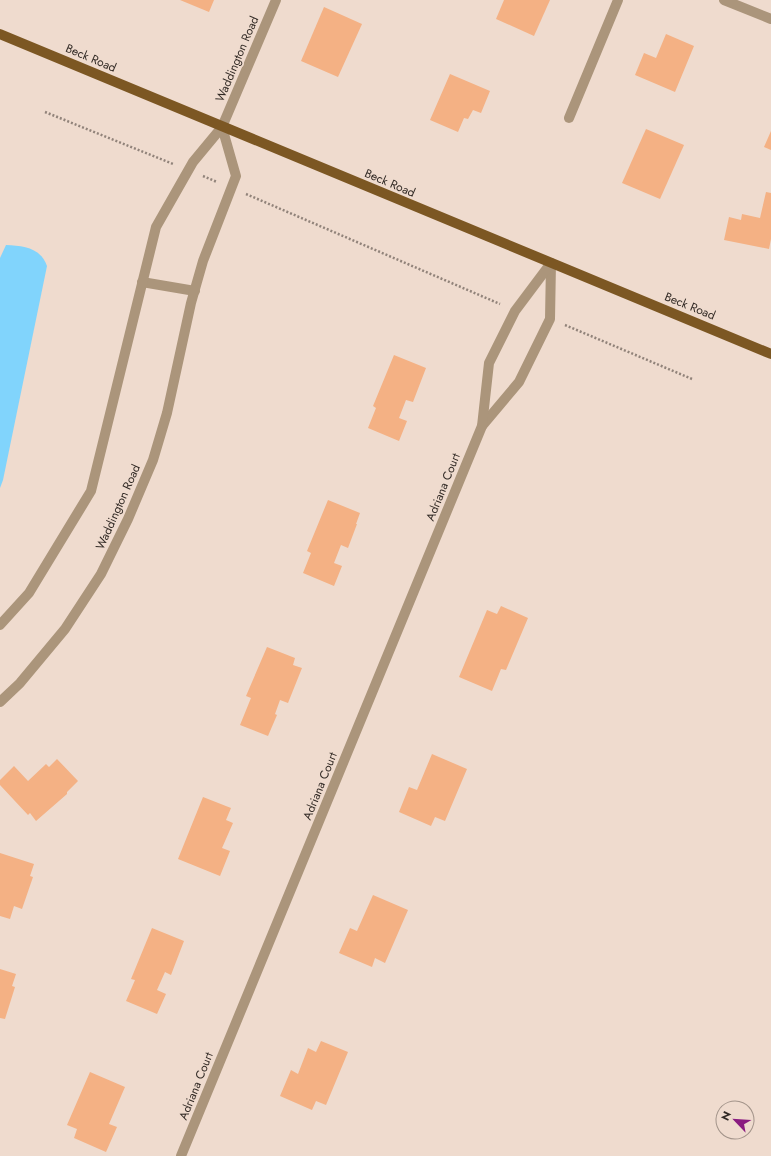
<svg xmlns="http://www.w3.org/2000/svg" width="771" height="1156" font-family="Jost,sans-serif">
<style>
.water{fill:#81d4fc}
.building{fill:#f4b184}
.lines{fill:none;stroke-linecap:round;stroke-linejoin:round}
.path{stroke:#91837a;stroke-width:2.5;stroke-dasharray:2 2;stroke-linecap:butt}
.minor{stroke:#ab957b;stroke-width:10}
.major{stroke:#7c5723;stroke-width:10}
.labels{text-anchor:middle;stroke-width:3.5;stroke-linejoin:round;paint-order:stroke}
.street-label{font-size:12px;fill:#322a25;stroke:#efdbce}
</style>
<rect width="100%" height="100%" fill="#efdbce"/>
<path class="water" d="M6,245c17,1 34,2 41,21l-44,214 -3,8v-230z"/>
<g class="building">
<polygon points="180,0 214,0 209,12"/>
<polygon points="504,0 550,0 534,36 496,19"/>
<polygon points="324,7 362,24 338,77 301,61"/>
<polygon points="666,34 694,46 675,92 635,75 644,53 656,58"/>
<polygon points="450,74 490,91 481,113 473,110 468,119 464,118 458,132 430,120"/>
<polygon points="646,129 684,145 660,199 622,183"/>
<polygon points="771,131 771,150 764,147"/>
<polygon points="766,192 771,193 771,239 769,249 724,240 729,217 741,220 742,214 760,218"/>
<polygon points="394,355 426,368 413,402 406,400 399,418 407,421 399,441 368,428 376,408 373,406"/>
<polygon points="328,500 360,513 356,524 357,524 348,548 341,545 334,563 342,566 334,586 303,573 311,553 307,551"/>
<polygon points="501,606 528,618 506,670 501,669 492,691 459,677 487,610 497,614"/>
<polygon points="267,647 295,658 293,665 302,668 288,703 280,700 275,714 277,715 268,736 240,725 251,698 246,696"/>
<polygon points="432,754 467,769 445,821 435,817 431,826 399,812 409,787 417,790"/>
<polygon points="57,759 78,781 67,792 67,794 36,821 30,813 28,815 0,785 0,780 14,766 28,781 46,764 49,767"/>
<polygon points="203,797 231,808 226,820 233,823 222,848 230,851 220,876 178,859"/>
<polygon points="0,853 34,864 30,876 33,877 22,909 14,906 10,919 0,916"/>
<polygon points="373,895 408,910 385,963 375,958 372,967 339,953 350,928 357,931"/>
<polygon points="152,928 184,941 171,975 165,972 157,990 166,994 157,1014 126,1001 135,980 131,979"/>
<polygon points="0,969 16,974 12,986 15,987 5,1019 0,1018"/>
<polygon points="321,1041 348,1052 326,1105 316,1101 312,1110 280,1096 291,1070 298,1074 308,1048 316,1052"/>
<polygon points="90,1072 125,1087 109,1124 117,1127 106,1152 74,1138 77,1129 67,1125"/>
</g>
<g class="lines">
<g class="path">
<polyline points="45,112 173,164"/>
<polyline points="203,176 217,182"/>
<polyline points="246,194 500,304"/>
<polyline points="565,325 692,379"/>
</g>
<g class="minor">
<polyline points="724,0 771,19"/>
<polyline points="569,118 618,0"/>
<polyline points="142,282 195,291"/>
<polyline points="482,426 519,382 550,319 551,263"/>
<polyline points="0,625 29,593 91,491 156,227 193,162 222,127 276,0"/>
<polyline points="0,702 20,683 65,629 101,574 128,519 153,460 167,413 191,303 203,261 236,176 222,127"/>
<polyline points="181,1156 482,426 489,363 515,311 551,263"/>
</g>
<polyline class="major" points="0,34 771,354"/>
</g>
<g class="labels">
<g class="street-label">
<text transform="translate(91 58) rotate(23)" y="4">Beck Road</text>
<text transform="translate(237 59) rotate(-67)" y="4">Waddington Road</text>
<text transform="translate(390 183) rotate(23)" y="4">Beck Road</text>
<text transform="translate(690 306) rotate(22)" y="4">Beck Road</text>
<text transform="translate(443 487) rotate(-68)" y="4">Adriana Court</text>
<text transform="translate(118 507) rotate(-66)" y="4">Waddington Road</text>
<text transform="translate(320 786) rotate(-68)" y="4">Adriana Court</text>
<text transform="translate(196 1086) rotate(-68)" y="4">Adriana Court</text>
</g>
</g>
<g transform="translate(735 1120) rotate(295)"><circle r="19" fill="#efdbce" stroke="#a3948a"/>
<path d="M0-3L7 15L0 10L-7 15Z" fill="#8a1c80"/>
<text y="-6" font-size="11" font-weight="bold" text-anchor="middle" fill="#322a25">N</text>
</g>
</svg>
